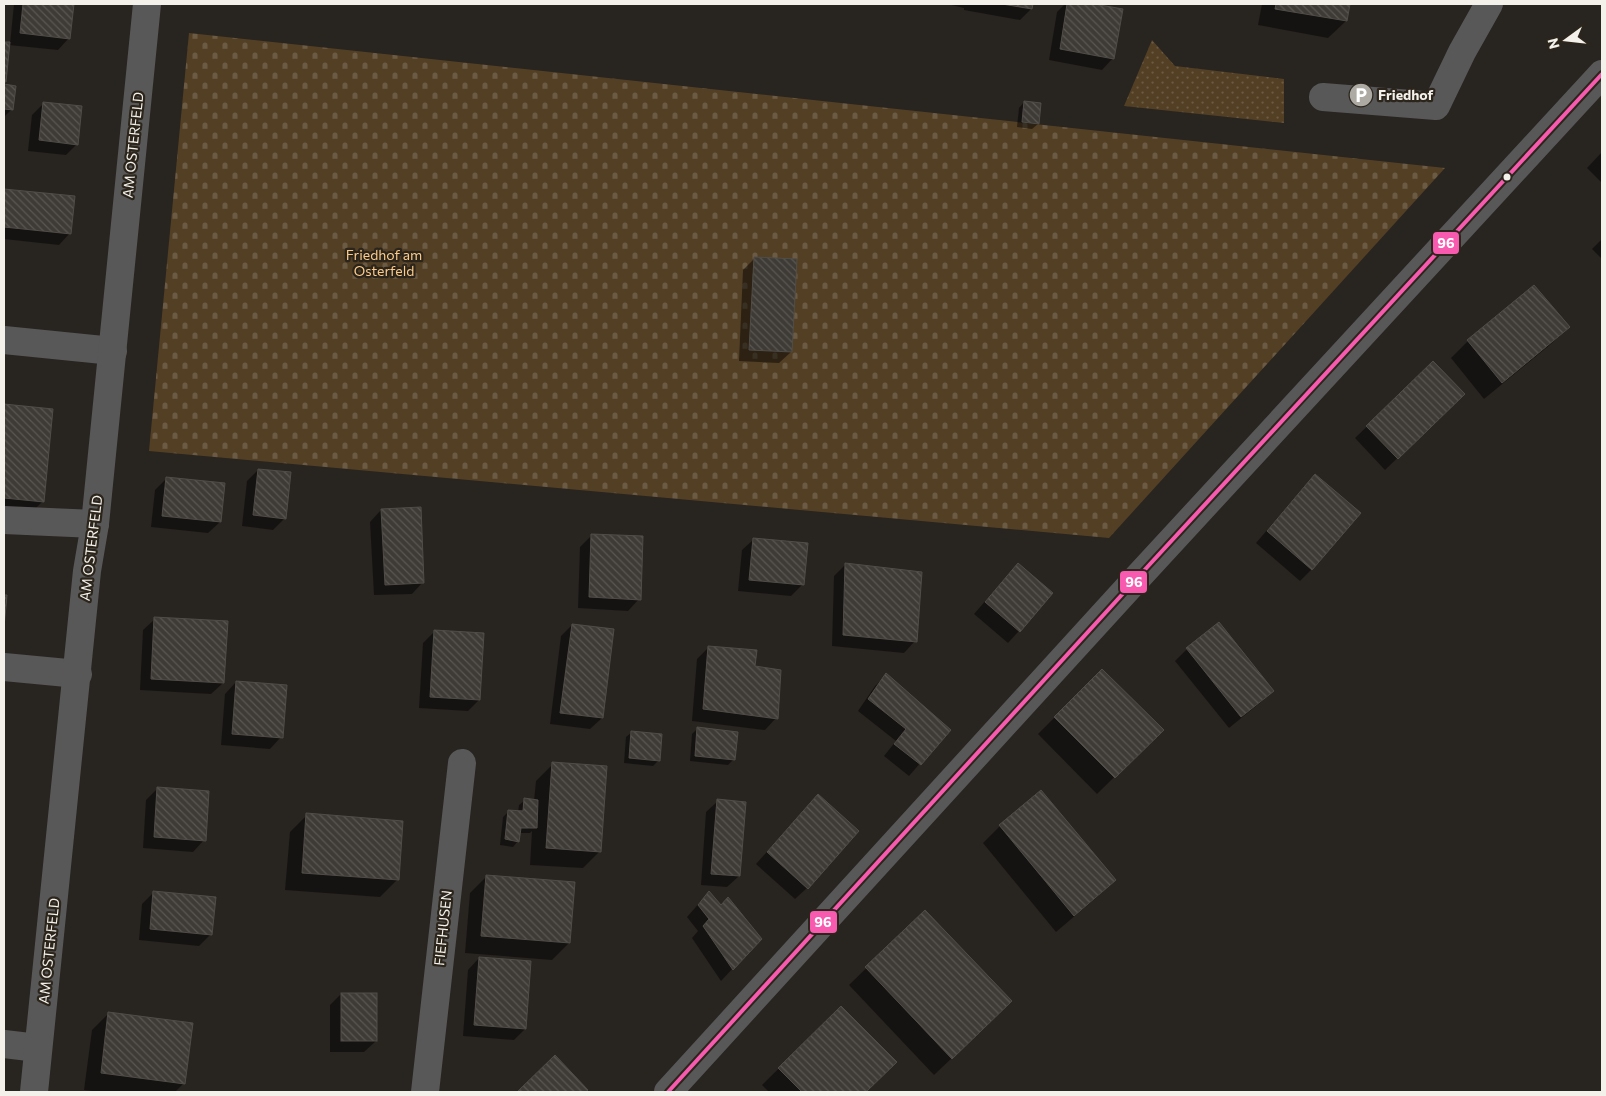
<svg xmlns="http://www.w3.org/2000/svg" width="1606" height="1096" font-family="Commissioner,sans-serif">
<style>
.cemetery{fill:url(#cemetery-stones)}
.park{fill:url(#park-dots)}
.shadow{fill:#0007}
.building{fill:url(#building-back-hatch);stroke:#504d48}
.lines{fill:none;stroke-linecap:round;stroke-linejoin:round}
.minor{stroke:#595858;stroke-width:28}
.bus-1-casing{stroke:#2b251c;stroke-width:8}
.bus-1{stroke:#f75aaf;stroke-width:4}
.bus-dot{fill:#f4f0ea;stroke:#2b251c;stroke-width:2}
.labels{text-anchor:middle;stroke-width:4.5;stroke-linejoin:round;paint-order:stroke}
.poi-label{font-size:14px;font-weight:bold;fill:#f4f0ea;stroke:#2b251c;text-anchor:start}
.street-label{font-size:14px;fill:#f4f0ea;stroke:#2b251c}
.park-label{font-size:14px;fill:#fdcb89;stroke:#2b251c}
.line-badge{stroke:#2b251c;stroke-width:2}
.badge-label{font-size:14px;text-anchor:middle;font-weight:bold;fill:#fff}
</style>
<defs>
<pattern id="cemetery-stones" width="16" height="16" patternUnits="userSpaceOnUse" patternTransform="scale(1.25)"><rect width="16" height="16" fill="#533f24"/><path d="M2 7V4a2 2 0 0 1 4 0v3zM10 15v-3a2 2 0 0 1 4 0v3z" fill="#6c5b44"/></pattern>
<pattern id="park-dots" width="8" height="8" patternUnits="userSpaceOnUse" patternTransform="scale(1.25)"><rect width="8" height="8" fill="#533f24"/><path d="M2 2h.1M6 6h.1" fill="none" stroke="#6c5b44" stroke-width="1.8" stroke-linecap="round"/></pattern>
<pattern id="building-back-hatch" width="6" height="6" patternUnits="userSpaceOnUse" patternTransform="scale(1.25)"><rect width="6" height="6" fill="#3e3a36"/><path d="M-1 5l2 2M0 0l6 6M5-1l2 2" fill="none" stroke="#5a5753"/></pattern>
</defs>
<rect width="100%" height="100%" fill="#282420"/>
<polygon class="cemetery" points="189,33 1445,168 1109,538 149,451"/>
<polygon class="park" points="1152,40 1175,66 1284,79 1284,123 1124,106"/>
<g class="shadow">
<polygon points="14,4 73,4 69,38 58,50 9,45 4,83 4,43 10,44"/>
<polygon points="947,4 1032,4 1031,9 1020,20 964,10 964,8"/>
<polygon points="1065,4 1088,4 1121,10 1113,58 1102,70 1049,60 1057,12"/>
<polygon points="1262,4 1348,4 1346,21 1328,38 1258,25"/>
<polygon points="4,85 15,87 11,110 4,117"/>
<polygon points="1024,102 1038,124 1032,129 1017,127 1019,108"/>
<polygon points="44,103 77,144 66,155 28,151 32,115"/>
<polygon points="1602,152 1602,183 1587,168"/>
<polygon points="5,190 70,233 59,245 4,239"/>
<polygon points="1602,239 1602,259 1592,249"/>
<polygon points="755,258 791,352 779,363 739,361 743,270"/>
<polygon points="1534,287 1568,327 1551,344 1484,399 1451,358 1468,341"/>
<polygon points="1433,363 1464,394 1385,470 1355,438"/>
<polygon points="4,405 52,410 42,502 25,519 4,516"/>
<polygon points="258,470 285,518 273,530 242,526 247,481"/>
<polygon points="167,478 220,522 208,533 151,527 155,490"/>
<polygon points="1304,487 1312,569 1300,581 1256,543"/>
<polygon points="381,510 423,582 412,594 374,595 370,522"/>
<polygon points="592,535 639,599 628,611 578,608 580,547"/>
<polygon points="754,539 802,585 791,596 738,591 742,550"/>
<polygon points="845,565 915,641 904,653 832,646 834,576"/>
<polygon points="1007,576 1019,631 1008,643 974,614"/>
<polygon points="155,619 223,683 211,694 140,690 143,630"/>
<polygon points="1218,624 1272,691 1261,702 1229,728 1175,661 1187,649"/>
<polygon points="572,625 613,630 602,718 590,729 550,724 561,636"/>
<polygon points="435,631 479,700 468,711 419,708 423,643"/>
<polygon points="709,647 753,667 776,718 765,730 692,721 697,659"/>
<polygon points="1102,670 1162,730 1097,794 1038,734"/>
<polygon points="886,675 949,730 909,776 884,756 896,741 858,711 875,686"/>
<polygon points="236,682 281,737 270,749 221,745 225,694"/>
<polygon points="698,728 734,759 728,765 690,761 692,734"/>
<polygon points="632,732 659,760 653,766 624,763 626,737"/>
<polygon points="553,764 600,851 583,868 530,865 532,831 530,833 519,833 518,841 513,847 500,845 503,817 508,812 518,812 519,805 525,800 534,801 536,781"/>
<polygon points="158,788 204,840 193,852 143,848 146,800"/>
<polygon points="1041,792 1114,880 1097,897 1056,932 983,843 1000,826"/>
<polygon points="718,801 739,876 727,887 701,885 706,812"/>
<polygon points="807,807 807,888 795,899 756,864"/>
<polygon points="307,815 397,880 380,897 285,890 290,832"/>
<polygon points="487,876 569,943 552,960 465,953 470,893"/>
<polygon points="154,892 211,934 199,946 139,940 142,904"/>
<polygon points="709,892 720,907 760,939 721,981 692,938 698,931 687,917"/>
<polygon points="925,911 994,1018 934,1075 849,985"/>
<polygon points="479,958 525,1029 514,1040 463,1036 468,970"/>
<polygon points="341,994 376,1041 364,1052 330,1052 330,1005"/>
<polygon points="841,1007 895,1062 865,1092 769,1092 762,1085"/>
<polygon points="109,1013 184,1083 175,1092 101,1092 84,1090 92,1030"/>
<polygon points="555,1057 586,1090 584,1092 519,1092"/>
</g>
<g class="building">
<polygon points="23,4 74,4 70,39 20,33"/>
<polygon points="1002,4 1033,4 1032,9"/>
<polygon points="1067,4 1094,4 1123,9 1114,59 1060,49"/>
<polygon points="1276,4 1350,4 1347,21 1275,9"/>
<polygon points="4,42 10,42 6,82 4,82"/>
<polygon points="4,84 16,86 13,110 4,109"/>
<polygon points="1024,101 1041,103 1039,124 1022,122"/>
<polygon points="43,102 82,106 78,145 39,140"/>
<polygon points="4,189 75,196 71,234 4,227"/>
<polygon points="754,257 797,259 792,352 749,350"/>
<polygon points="1534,285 1570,327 1502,383 1467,340"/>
<polygon points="1433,361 1465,394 1398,459 1366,426"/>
<polygon points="4,404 53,409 44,502 4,498"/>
<polygon points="258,469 291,472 286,519 253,515"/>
<polygon points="1315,474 1361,513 1312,570 1267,531"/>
<polygon points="166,477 225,483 221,522 162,516"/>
<polygon points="421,507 424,583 385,585 381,509"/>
<polygon points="591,534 643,536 641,600 589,597"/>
<polygon points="753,538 808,543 804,585 749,580"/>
<polygon points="845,563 922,572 917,642 843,635"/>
<polygon points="1018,563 1053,593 1020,632 985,602"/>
<polygon points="4,595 7,595 4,627"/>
<polygon points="154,617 228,621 224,683 151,679"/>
<polygon points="1219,622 1274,691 1241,717 1186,648"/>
<polygon points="572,624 614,629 603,718 560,713"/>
<polygon points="434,630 484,633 480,700 430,697"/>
<polygon points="708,646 757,650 755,666 781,670 778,719 703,709"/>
<polygon points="1102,669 1164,730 1115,778 1054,717"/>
<polygon points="886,673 951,730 921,765 894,744 906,729 868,699"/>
<polygon points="236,681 287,685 283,738 232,734"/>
<polygon points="697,727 738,732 735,760 695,756"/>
<polygon points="631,731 662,734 660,761 629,758"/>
<polygon points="552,762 607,766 601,852 546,848"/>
<polygon points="157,787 209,791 206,841 154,837"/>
<polygon points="1041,790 1116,880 1074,916 999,825"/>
<polygon points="818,794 859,831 808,889 767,852"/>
<polygon points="524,798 538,800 537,828 521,828 519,842 505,839 508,810 523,811"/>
<polygon points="717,799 746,802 740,876 711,874"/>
<polygon points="306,813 403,821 399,880 302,873"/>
<polygon points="486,875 575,882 570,943 481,936"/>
<polygon points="153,891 216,897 212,935 150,929"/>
<polygon points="709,891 721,905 728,897 762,939 733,970 703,926 709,919 698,905"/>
<polygon points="925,910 1012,1001 952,1059 865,967"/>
<polygon points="479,957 531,961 526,1029 474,1025"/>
<rect x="341" y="993" width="36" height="48"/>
<polygon points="841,1006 897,1062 866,1092 802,1092 778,1068"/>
<polygon points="108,1012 193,1023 185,1084 101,1073"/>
<polygon points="555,1055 588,1090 586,1092 517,1092"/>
</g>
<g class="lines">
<g class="minor">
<polyline points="1323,97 1436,106 1462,52 1489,4"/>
<polyline points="4,340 113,351"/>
<polyline points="4,520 95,524"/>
<polyline points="4,667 78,674"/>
<polyline points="4,1044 38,1048"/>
<polyline points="34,1092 87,571 95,524 147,4"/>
<polyline points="425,1092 462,763"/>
<polyline points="668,1092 1139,576 1602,74"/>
</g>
<g class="bus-1-casing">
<polyline id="bus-1" points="668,1092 1139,576 1602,74"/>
</g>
<use href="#bus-1" class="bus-1"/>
</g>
<defs>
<g id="parking-disc" transform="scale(1.25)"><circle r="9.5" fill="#ada9a3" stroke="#2b251c"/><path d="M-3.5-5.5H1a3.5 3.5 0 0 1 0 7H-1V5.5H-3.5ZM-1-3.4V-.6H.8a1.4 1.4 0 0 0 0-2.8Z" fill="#fff"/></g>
</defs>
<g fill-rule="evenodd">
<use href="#parking-disc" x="1361" y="95"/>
</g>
<circle class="bus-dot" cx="1507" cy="177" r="4.5"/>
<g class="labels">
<g class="poi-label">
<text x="1378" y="100">Friedhof</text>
</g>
<g class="street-label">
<text transform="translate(133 145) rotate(-84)" y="5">AM OSTERFELD</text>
<text transform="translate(91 548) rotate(-83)" y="5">AM OSTERFELD</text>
<text transform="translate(443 928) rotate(-84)" y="5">FIEFHUSEN</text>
<text transform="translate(49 951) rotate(-84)" y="5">AM OSTERFELD</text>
</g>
<g class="park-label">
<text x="384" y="260">Friedhof am<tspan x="384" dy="16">Osterfeld</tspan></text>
</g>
</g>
<g class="line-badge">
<rect x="1432" y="231" width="28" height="24" rx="5" fill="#f75aaf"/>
<rect x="1119" y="570" width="29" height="24" rx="5" fill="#f75aaf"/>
<rect x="809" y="910" width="29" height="24" rx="5" fill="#f75aaf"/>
</g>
<g class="badge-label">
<text x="1446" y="248">96</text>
<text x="1134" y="587">96</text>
<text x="823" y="927">96</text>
</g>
<rect width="1606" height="1096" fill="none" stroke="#f4f0ea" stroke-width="10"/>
<g transform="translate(1566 40) rotate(255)" stroke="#2b251c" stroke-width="4" paint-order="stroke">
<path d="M0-4L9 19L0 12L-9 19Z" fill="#f4f0ea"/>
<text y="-8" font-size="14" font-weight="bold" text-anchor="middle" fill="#f4f0ea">N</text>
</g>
</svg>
